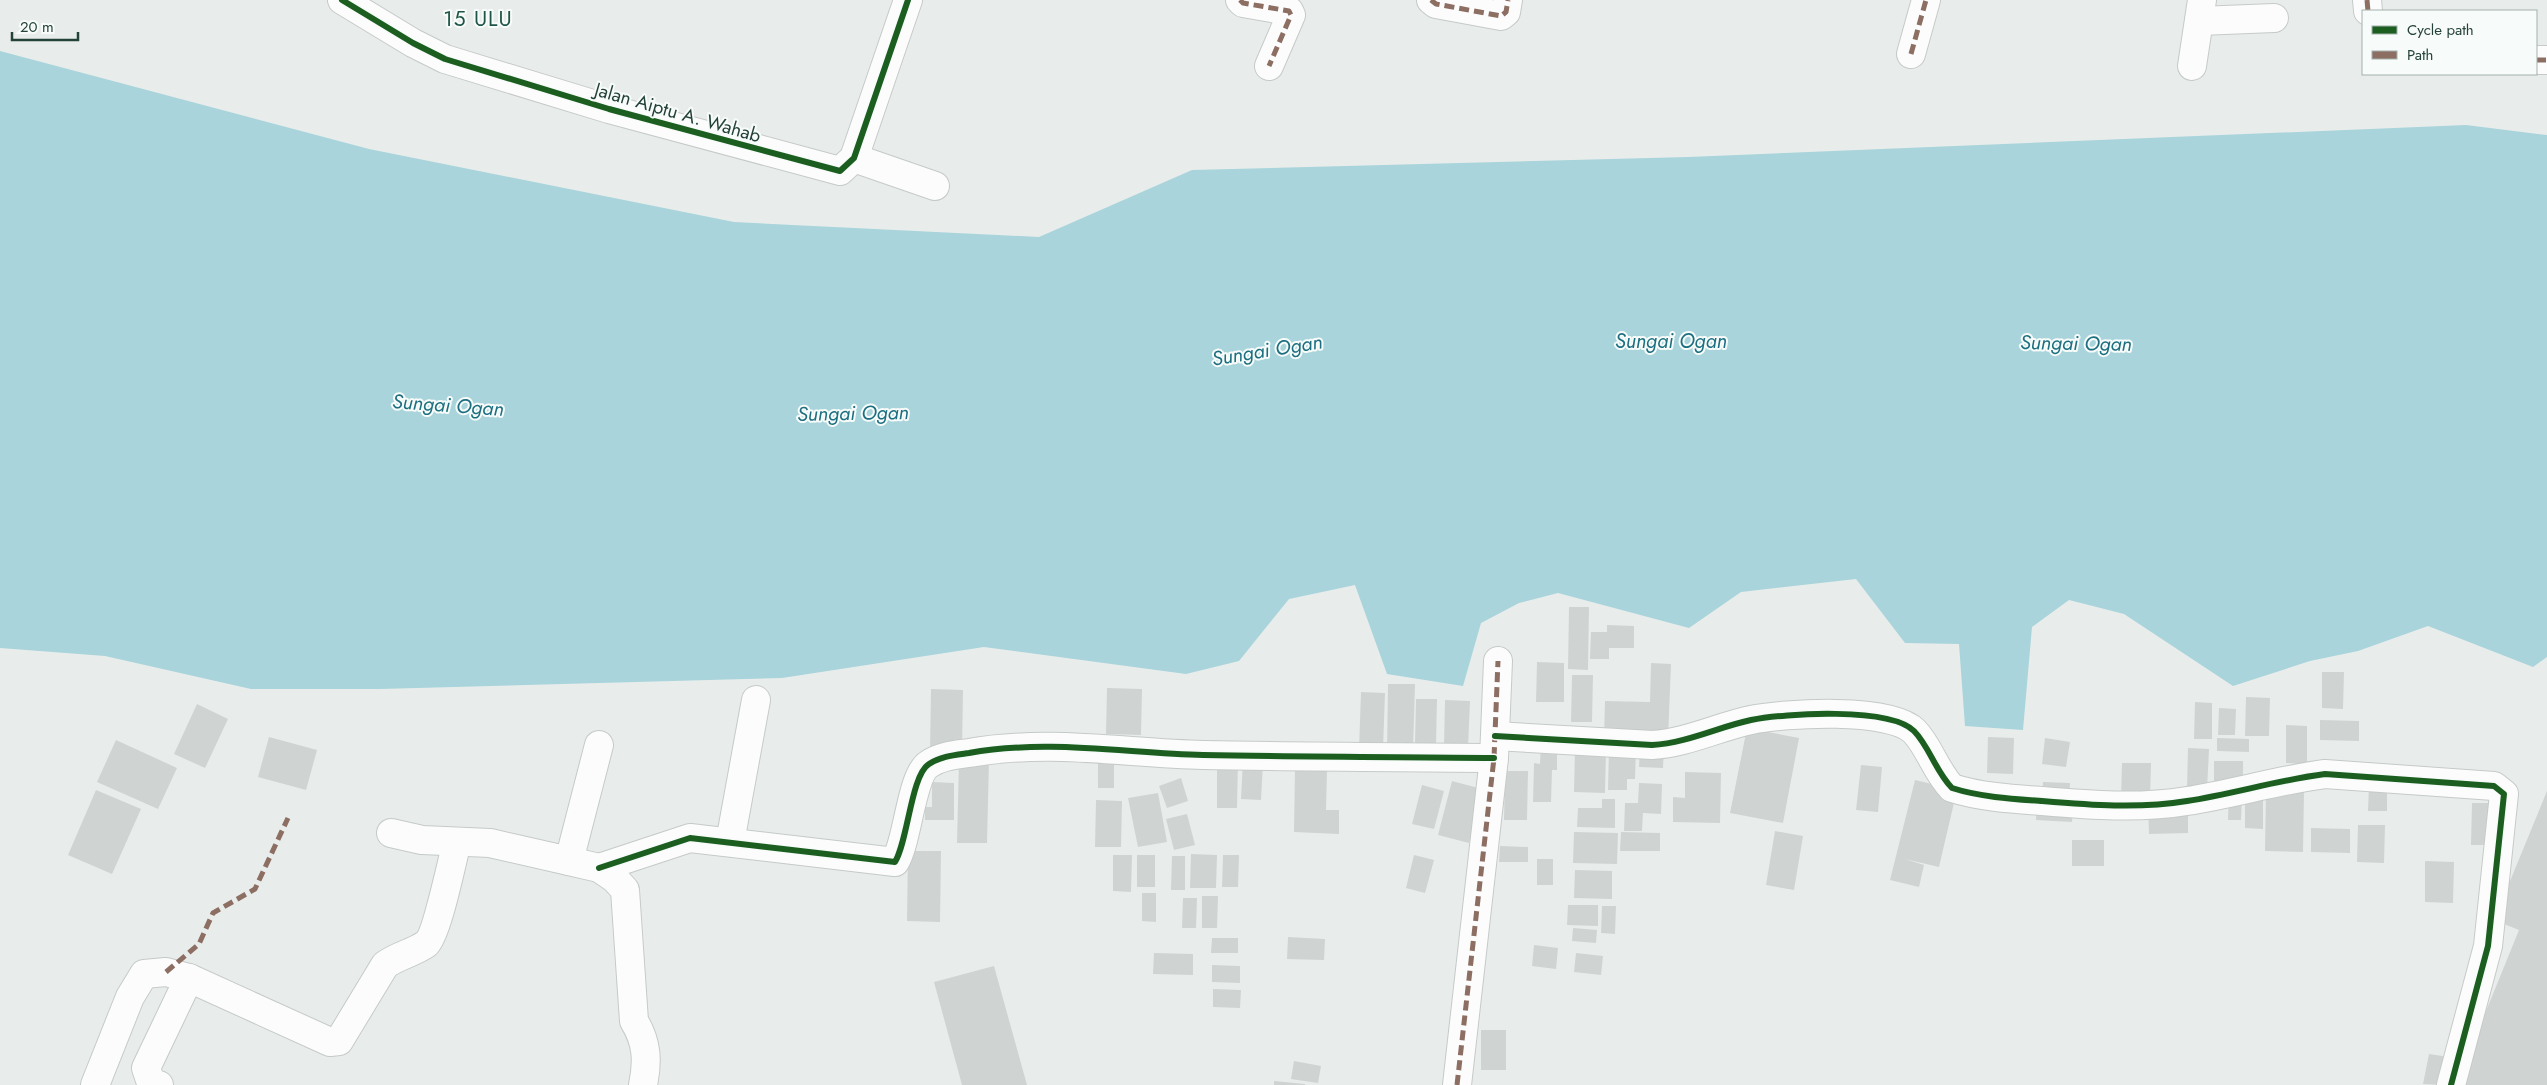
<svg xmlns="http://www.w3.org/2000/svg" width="2547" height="1085" font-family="Jost,sans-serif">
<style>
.water{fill:#a9d4db}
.building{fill:#cfd4d2}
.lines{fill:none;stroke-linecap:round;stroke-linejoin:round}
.minor-casing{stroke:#c5cac8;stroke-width:30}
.minor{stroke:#fcfcfc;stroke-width:28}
.quiet{stroke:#8d6e63;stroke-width:5;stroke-dasharray:10 5;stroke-linecap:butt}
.cycleway-casing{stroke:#f7fbf9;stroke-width:9}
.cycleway{stroke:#1b5e20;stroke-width:6}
.labels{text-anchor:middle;stroke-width:4;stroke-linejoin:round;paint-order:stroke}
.street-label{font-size:19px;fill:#24423a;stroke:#f7fbf9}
.water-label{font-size:20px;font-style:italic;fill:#1c6f80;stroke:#f7fbf9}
.quarter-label{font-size:21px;letter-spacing:1px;fill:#1f5548;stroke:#f7fbf9}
</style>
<rect width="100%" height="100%" fill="#e8edeb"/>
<polygon class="water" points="0,51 369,149 734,222 1039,237 1192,170 1688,157 2466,125 2547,135 2547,657 2533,667 2428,626 2358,651 2310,661 2233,686 2124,614 2069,600 2032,627 2023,730 1965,726 1959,644 1905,643 1856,579 1741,592 1689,628 1558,593 1519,603 1481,623 1463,686 1387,674 1355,585 1289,599 1239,661 1186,674 984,647 782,678 380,689 251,689 105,656 0,648"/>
<g class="building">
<polygon points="1569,607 1589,607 1588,670 1568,669"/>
<polygon points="1607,625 1634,626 1634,648 1609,648 1609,659 1590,659 1591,632 1607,632"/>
<polygon points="1537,662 1564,663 1564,702 1536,702"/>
<polygon points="1651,663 1671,664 1668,739 1604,738 1605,701 1650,702"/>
<polygon points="2322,672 2344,672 2343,709 2322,708"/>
<polygon points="1572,675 1593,675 1592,722 1571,722"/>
<polygon points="1388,684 1415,684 1413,751 1387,751"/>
<polygon points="1107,688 1142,689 1141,735 1106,734"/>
<polygon points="931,689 963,690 962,752 930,751"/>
<polygon points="1361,692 1385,693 1383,750 1359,750"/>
<polygon points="2246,697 2270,698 2269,736 2245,736"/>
<polygon points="1416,699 1437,699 1436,745 1415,744"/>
<polygon points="1445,700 1470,701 1468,747 1444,746"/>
<polygon points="2195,702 2212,703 2212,739 2194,739"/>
<polygon points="197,704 228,719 205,768 174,754"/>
<polygon points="2219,708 2236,709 2235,735 2218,735"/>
<polygon points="2320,720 2359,721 2359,741 2320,740"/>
<polygon points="2286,725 2307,726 2307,764 2286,763"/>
<polygon points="1747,728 1799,738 1783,823 1730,813"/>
<polygon points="269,737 317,750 306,790 258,777"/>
<polygon points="1988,737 2014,738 2013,774 1987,773"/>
<polygon points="2045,738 2070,742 2066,767 2042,764"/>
<polygon points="2217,738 2249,739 2249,752 2217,751"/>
<polygon points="116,740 177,768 158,809 97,782"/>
<polygon points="1541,740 1557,740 1557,770 1552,770 1551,802 1533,802 1534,763 1540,764"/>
<polygon points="1640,746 1664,746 1663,768 1639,767"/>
<polygon points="1609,747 1636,748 1635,779 1627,779 1627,790 1608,790"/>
<polygon points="2188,748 2209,749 2207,790 2187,789"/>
<polygon points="1575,749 1606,750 1605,793 1574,792"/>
<rect x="1098" y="754" width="16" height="34"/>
<polygon points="959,760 989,761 987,843 957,843"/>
<polygon points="1217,760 1238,760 1237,808 1217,808"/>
<polygon points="1243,760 1263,762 1261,800 1241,799"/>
<polygon points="2214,761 2243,761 2243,785 2214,784"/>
<polygon points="2122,763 2151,763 2150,799 2121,799"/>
<polygon points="1861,765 1882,767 1878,812 1856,810"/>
<polygon points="1295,769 1327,770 1326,810 1339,810 1339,834 1294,832"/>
<polygon points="1505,771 1528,771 1527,820 1504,820"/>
<polygon points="1685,772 1721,773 1720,823 1673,822 1673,797 1685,798"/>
<polygon points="1181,778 1188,801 1167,808 1159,786"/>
<polygon points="1915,780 1957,790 1939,867 1905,859 1924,865 1919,887 1890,880"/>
<polygon points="1452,781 1482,789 1469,843 1438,835"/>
<polygon points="932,782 954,783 954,820 925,820 925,807 932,807"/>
<polygon points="2043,782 2070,783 2069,799 2042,797"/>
<polygon points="1639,783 1662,784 1661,814 1643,813 1642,831 1624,831 1625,803 1638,803"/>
<polygon points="1422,785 1444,791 1434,829 1412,824"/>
<polygon points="2369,785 2387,785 2387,811 2368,811"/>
<polygon points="96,790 141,809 112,874 68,855"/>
<polygon points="2266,791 2304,792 2303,852 2265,851"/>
<polygon points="2547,791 2547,1085 2456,1085 2519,930 2494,920"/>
<polygon points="1158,793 1167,842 1138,847 1128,798"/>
<polygon points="2229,793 2242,793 2241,820 2228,820"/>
<polygon points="2245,796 2263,796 2263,829 2245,828"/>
<polygon points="1602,799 1615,799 1615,828 1577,827 1578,808 1602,808"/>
<polygon points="1096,800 1122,801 1121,847 1095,847"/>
<polygon points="2472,803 2499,803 2498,845 2471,845"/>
<polygon points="2037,804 2073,807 2072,822 2036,820"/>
<polygon points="2188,805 2188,833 2149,834 2148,806"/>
<polygon points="1187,814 1195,845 1174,850 1166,819"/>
<polygon points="2358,825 2385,825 2384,863 2357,862"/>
<polygon points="2311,828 2350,829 2350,853 2311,852"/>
<polygon points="1775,831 1803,836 1794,890 1766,885"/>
<polygon points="1574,832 1618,833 1617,864 1573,863"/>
<polygon points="1621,832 1660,833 1660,851 1620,851"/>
<rect x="2072" y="840" width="32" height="26"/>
<polygon points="1500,846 1528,847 1528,862 1499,862"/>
<polygon points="908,851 941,851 940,922 907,921"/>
<polygon points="1191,854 1217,855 1216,888 1190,888"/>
<polygon points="1113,855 1132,855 1131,892 1113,891"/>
<rect x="1137" y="855" width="18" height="32"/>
<polygon points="1223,855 1239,855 1238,887 1222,887"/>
<polygon points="1414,855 1434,860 1425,893 1406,888"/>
<polygon points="1172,856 1185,856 1185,890 1171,890"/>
<rect x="1537" y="859" width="16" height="26"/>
<polygon points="2425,861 2454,862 2453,903 2425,902"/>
<polygon points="1575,870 1612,871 1612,899 1574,898"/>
<polygon points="1142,893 1156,893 1156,922 1142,921"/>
<polygon points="1202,896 1218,896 1217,928 1202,928"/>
<polygon points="1183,898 1197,898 1196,928 1182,928"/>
<polygon points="1568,905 1598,905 1598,926 1567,925"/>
<polygon points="1602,906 1616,906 1615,934 1601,933"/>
<polygon points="1573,928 1597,930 1596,943 1572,941"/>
<polygon points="1288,937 1325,939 1324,960 1287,959"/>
<polygon points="1212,938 1238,938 1238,953 1211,953"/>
<polygon points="1534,945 1558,948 1556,969 1532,966"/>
<polygon points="1154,953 1193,954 1193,975 1153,974"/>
<polygon points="1576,953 1603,956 1601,975 1574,972"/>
<polygon points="1212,965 1240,966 1240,983 1212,982"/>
<polygon points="994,966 1027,1085 962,1085 934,982"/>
<polygon points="1213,989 1241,990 1240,1008 1213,1007"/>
<rect x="1481" y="1030" width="25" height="40"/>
<polygon points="2429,1054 2449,1057 2443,1085 2423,1084"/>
<polygon points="1294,1061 1321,1066 1318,1083 1291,1079"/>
<polygon points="1274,1081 1305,1084 1305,1085 1274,1085"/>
</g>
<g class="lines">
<g class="minor-casing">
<g id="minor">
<polyline points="342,0 413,43 445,59 609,109 840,171 854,158 908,0"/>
<polyline points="1240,0 1243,3 1289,11 1291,15 1269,66"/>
<polyline points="1431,0 1436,4 1501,16 1506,12 1508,0"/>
<polyline points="2367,0 2368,11"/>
<polyline points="2199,21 2274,18"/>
<polyline points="1911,54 1926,0"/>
<polyline points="2536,60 2547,60"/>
<polyline points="2192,66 2202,0"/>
<polyline points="854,158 935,186"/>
<path d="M1495,736l157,9c35,-2 66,-18 99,-25 34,-7 139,-13 163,11 15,15 22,41 38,57 28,9 61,11 90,13 48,4 97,8 145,0 46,-7 91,-21 138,-27l169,12 10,8 -16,152 -37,139"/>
<path d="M391,833l31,7 68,3 79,18 30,7 16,11 10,11 9,131c13,21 14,40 9,64"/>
<polyline points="730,842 756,700"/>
<polyline points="569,861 599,745"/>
<path d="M599,868l91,-30 205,24c13,-21 16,-87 34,-98 12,-8 26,-9 40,-11 78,-14 155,0 234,2 96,2 194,2 291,3"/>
<path d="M95,1085l35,-88 14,-23 22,-2 23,6 141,64 9,-1 46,-76c12,-9 28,-12 41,-21 11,-9 26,-84 31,-102"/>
<polyline points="159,1085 151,1083 146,1068 189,978"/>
<polyline points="1457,1085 1494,758 1498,661"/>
</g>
</g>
<use href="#minor" class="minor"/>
<g class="quiet">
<polyline points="1240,0 1243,3 1289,11 1291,15 1269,66"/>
<polyline points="1431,0 1436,4 1501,16 1506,12 1508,0"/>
<polyline points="2367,0 2368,11"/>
<polyline points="1911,54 1926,0"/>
<polyline points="2536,60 2547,60"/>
<polyline points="166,972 199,944 213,913 255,889 288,818"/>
<polyline points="1457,1085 1494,758 1498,661"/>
</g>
<g class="cycleway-casing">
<g id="cycleway">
<polyline points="342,0 413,43 445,59 609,109 840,171 854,158 908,0"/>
<path d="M1495,736l157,9c35,-2 66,-18 99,-25 34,-7 139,-13 163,11 15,15 22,41 38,57 28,9 61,11 90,13 48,4 97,8 145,0 46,-7 91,-21 138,-27l169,12 10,8 -16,152 -37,139"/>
<path d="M599,868l91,-30 205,24c13,-21 16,-87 34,-98 12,-8 26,-9 40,-11 78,-14 155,0 234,2 96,2 194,2 291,3"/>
</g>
</g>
<use href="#cycleway" class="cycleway"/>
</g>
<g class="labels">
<g class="street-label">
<text transform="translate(678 112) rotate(16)" y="7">Jalan Aiptu A. Wahab</text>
</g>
<g class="water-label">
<text x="1671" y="348">Sungai Ogan</text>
<text transform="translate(2076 343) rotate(1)" y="7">Sungai Ogan</text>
<text transform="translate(1267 350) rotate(-9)" y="7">Sungai Ogan</text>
<text transform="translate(448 405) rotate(4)" y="7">Sungai Ogan</text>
<text transform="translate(853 413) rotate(-1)" y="7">Sungai Ogan</text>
</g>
<g class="quarter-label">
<text x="478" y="26">15 ULU</text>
</g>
</g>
<rect x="2362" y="10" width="175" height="65" fill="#f7fbf9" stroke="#a3b1ad"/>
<rect x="2372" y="26" width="25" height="8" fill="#1b5e20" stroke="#a3b1ad"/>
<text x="2407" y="35" font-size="15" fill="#24423a">Cycle path</text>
<rect x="2372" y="51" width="25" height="8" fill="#8d6e63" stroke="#a3b1ad"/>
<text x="2407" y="60" font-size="15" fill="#24423a">Path</text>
<path d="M12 32v8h66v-8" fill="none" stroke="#24423a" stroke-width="2.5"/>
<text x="20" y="32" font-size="15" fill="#24423a" stroke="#f7fbf9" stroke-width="4" paint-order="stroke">20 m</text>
</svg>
